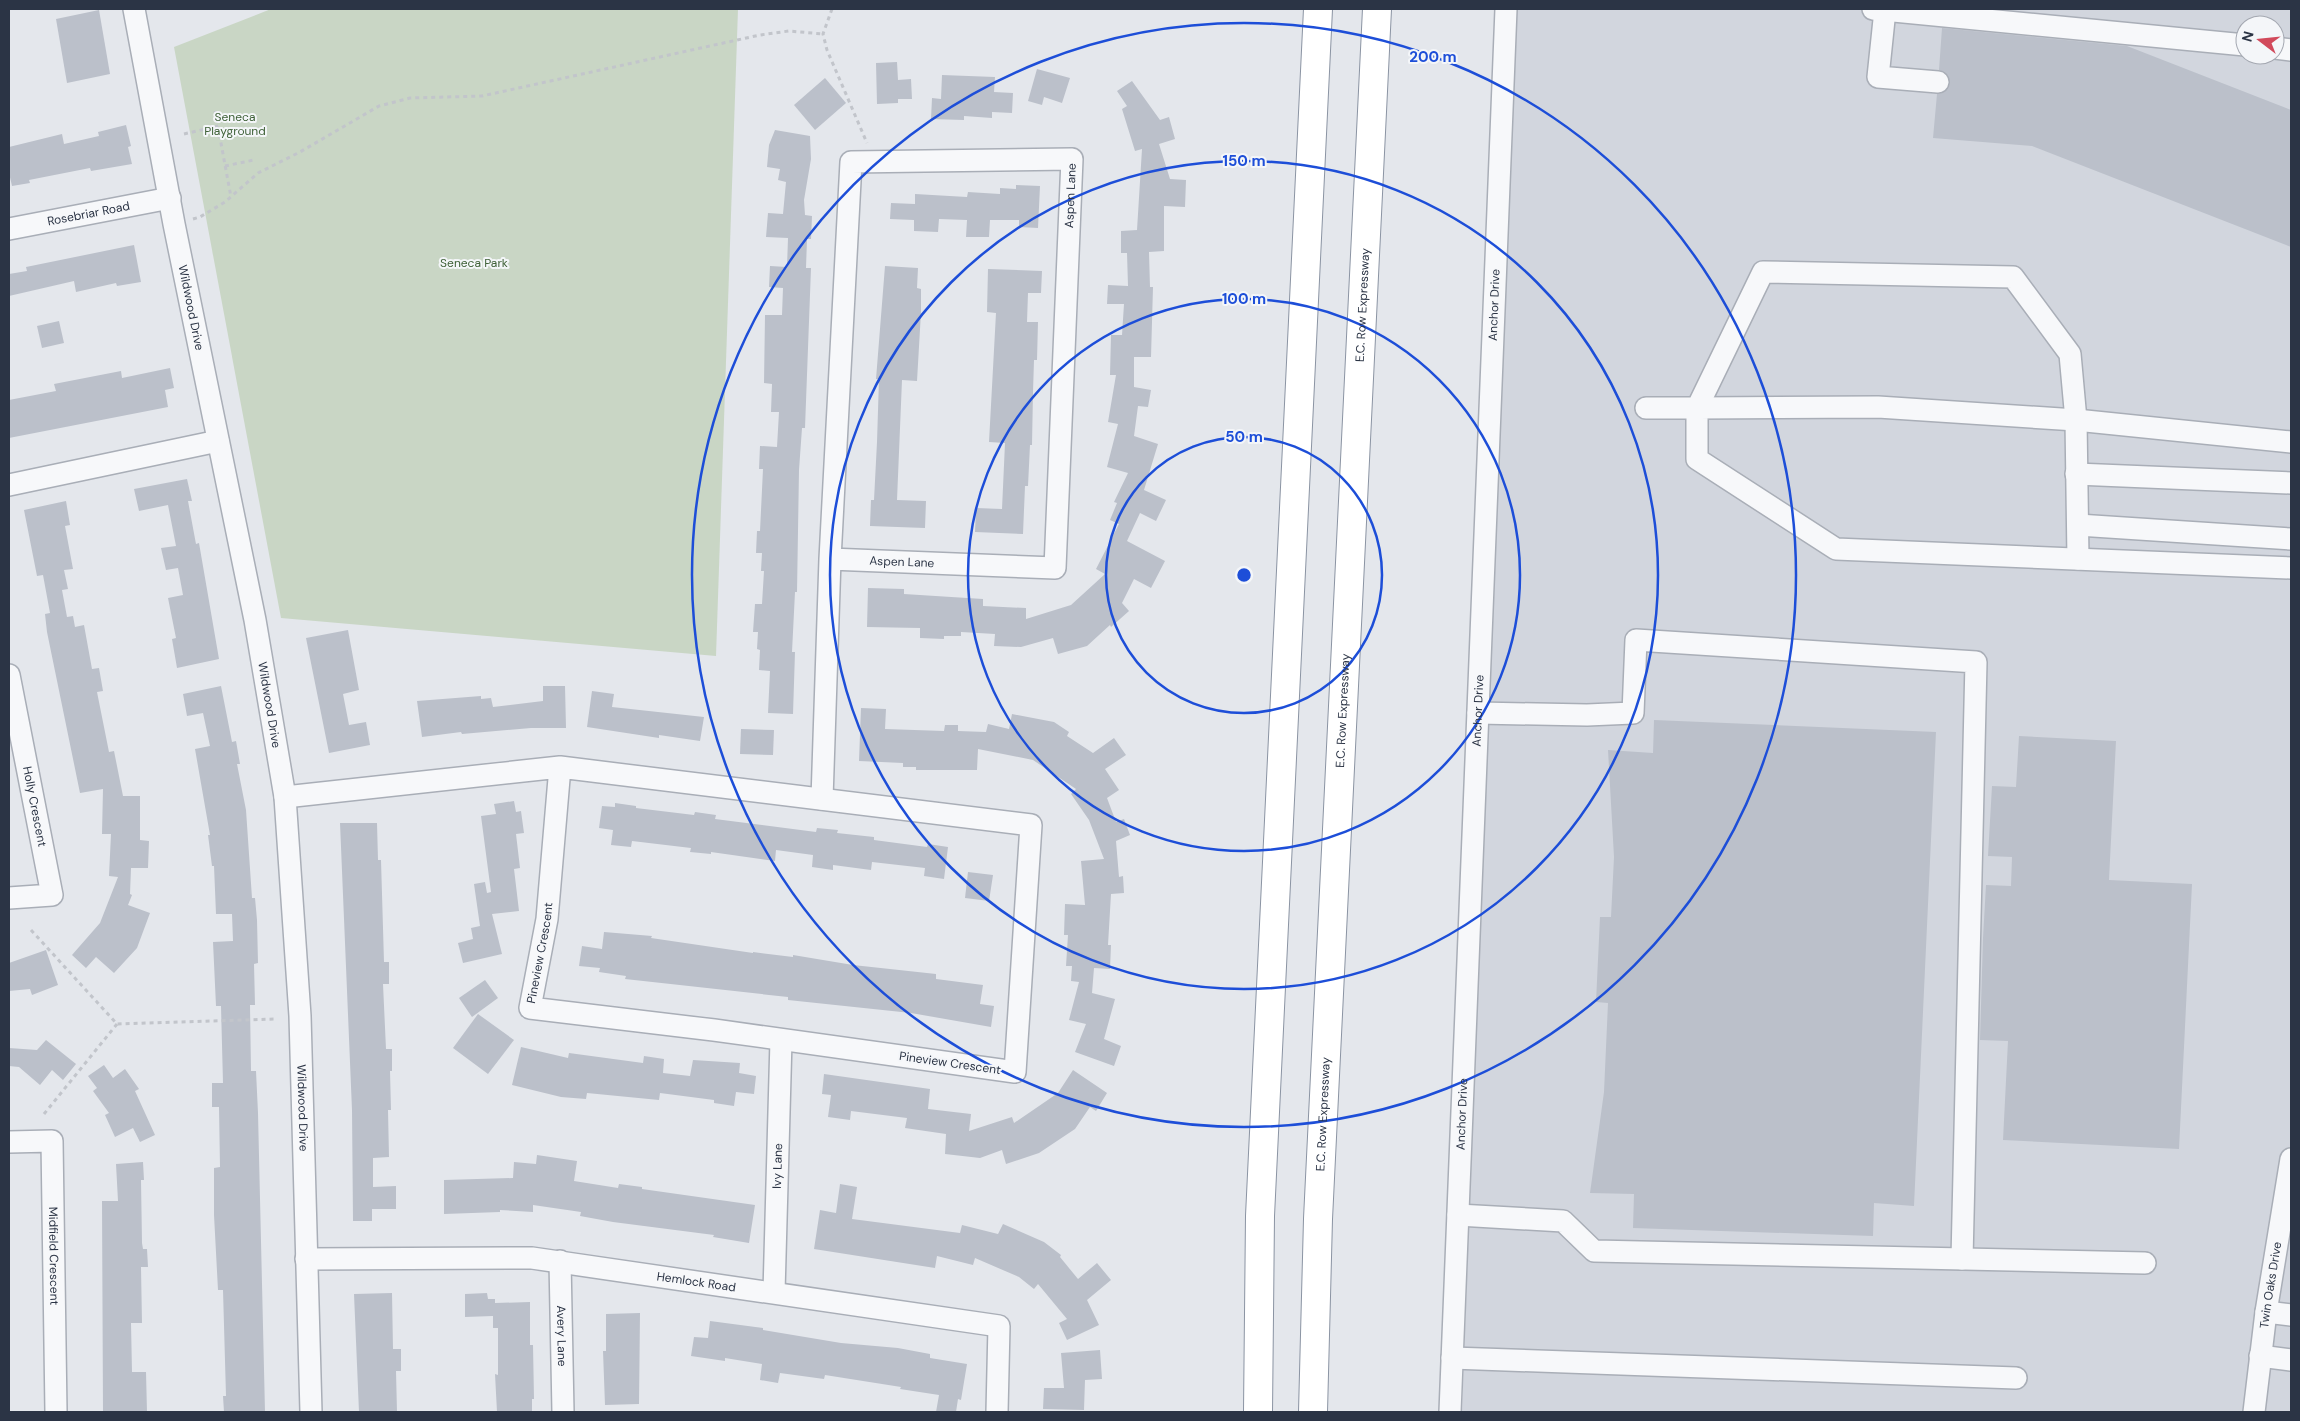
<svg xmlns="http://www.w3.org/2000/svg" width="2300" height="1421" font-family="'DM Sans',sans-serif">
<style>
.built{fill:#d2d6de;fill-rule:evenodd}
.green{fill:#c9d6c5}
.building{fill:#bbc0ca}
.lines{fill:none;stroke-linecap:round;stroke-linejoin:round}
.minor-casing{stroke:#a9aeb7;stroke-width:24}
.highway-casing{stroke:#8b94a3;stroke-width:30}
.path{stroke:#c2c5cb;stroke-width:3;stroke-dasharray:4 4;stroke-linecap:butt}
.minor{stroke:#f7f8fa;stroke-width:21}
.highway{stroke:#fff;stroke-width:28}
.ring{fill:none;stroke:#1d4ed8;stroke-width:2.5}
.labels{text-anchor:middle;stroke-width:4;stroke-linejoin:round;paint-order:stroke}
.park-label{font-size:12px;fill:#3f6138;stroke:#f4f6f9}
.street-label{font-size:12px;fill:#2b3445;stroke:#f4f6f9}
.centre{fill:#1d4ed8;stroke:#f4f6f9;stroke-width:2.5}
.ring-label{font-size:15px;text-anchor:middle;font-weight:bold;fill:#1d4ed8;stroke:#f4f6f9;stroke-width:4;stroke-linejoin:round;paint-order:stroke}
</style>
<rect width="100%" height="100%" fill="#e4e7ec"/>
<path class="built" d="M1514,9h777v1403h-829zM2245,25h30v30h-30z"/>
<polygon class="green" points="271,9 738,9 716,656 281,618 174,47"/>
<g class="building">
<polygon points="99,10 110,74 67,83 56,19"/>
<polygon points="1942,28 2127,46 2291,110 2291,247 2032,146 1933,138 1937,94 1948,89 1950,83 1945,72 1939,70"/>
<polygon points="897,62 898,80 911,79 912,99 898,99 898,103 877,104 876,63"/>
<polygon points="1037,69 1070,78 1062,103 1044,97 1042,105 1028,101"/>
<polygon points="942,75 995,77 994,92 1013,93 1012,113 992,112 992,118 964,116 964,120 931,119 932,98 941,99"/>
<polygon points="825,78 846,103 815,130 794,105"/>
<polygon points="1132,81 1160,120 1169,117 1175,139 1159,144 1170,179 1186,180 1185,207 1164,206 1164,251 1149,252 1150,287 1153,287 1151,357 1134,357 1134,387 1151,390 1148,407 1138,406 1134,436 1158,444 1144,490 1166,500 1156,521 1140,513 1127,541 1165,561 1151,588 1134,579 1122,603 1129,611 1111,627 1110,625 1087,646 1058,654 1053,638 1021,647 994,646 995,634 961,632 961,636 944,636 944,639 920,638 920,628 867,627 868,588 904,589 904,594 983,599 983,606 1026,608 1026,619 1071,605 1105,574 1096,569 1119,524 1110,520 1117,503 1114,502 1128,473 1107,467 1118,424 1108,422 1116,375 1110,375 1111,335 1122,335 1124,304 1107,304 1108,285 1128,286 1127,253 1121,253 1121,231 1137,230 1142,149 1135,151 1122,109 1127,106 1117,91"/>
<polygon points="126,125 131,146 128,147 132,164 91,171 90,168 29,180 30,183 12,186 9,173 9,147 62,134 64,144 99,136 98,132"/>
<polygon points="775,130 810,136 811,159 804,200 805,215 812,216 811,239 807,239 806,268 811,268 805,428 802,428 799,470 797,592 795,592 792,652 795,652 793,714 768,713 770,671 759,670 760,650 757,649 758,632 753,632 755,604 762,604 764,571 761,571 762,553 756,553 757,531 760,531 763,469 759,469 760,446 777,447 779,412 771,412 772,384 764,383 765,315 782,315 783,288 769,287 770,266 787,267 788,238 766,237 768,213 783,214 786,182 778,180 780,169 767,167 769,145"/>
<polygon points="1016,185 1040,186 1038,228 1019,227 1019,220 990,220 989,237 966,237 967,220 939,219 938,232 914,231 914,220 890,219 891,203 915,204 915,194 967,197 968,192 1000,194 1000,188 1016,189"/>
<polygon points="134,245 141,282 117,286 116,283 76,292 74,281 9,296 9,274 27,271 26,267"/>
<polygon points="885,266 918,268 917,288 921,289 921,312 917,381 902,380 897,500 926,501 925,528 870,526 871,500 874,500 877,442 879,379 876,379"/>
<polygon points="988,269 1042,271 1041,293 1028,293 1027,322 1038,322 1037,360 1034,360 1033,392 1032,445 1030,445 1028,486 1025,486 1023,534 975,532 976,508 1002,509 1005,443 989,442 996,313 987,312"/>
<polygon points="59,321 64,343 42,348 37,326"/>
<polygon points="170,368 174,388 165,390 168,407 9,438 9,400 56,391 54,384 121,371 122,378"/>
<polygon points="187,479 192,501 188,501 196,544 199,543 219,659 177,668 172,639 176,638 168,598 183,595 178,568 166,570 161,548 176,546 168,505 139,511 134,489"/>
<polygon points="66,501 70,525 65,526 73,569 64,570 68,589 62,590 67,617 73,616 75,627 84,625 92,669 99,668 103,691 97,692 109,752 114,751 123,796 140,796 140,840 149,841 148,868 131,868 130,894 132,895 128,905 150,913 137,948 114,973 96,957 86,968 72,955 100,923 118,877 109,876 111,834 102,834 103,789 80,793 47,632 45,614 50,613 43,575 37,576 24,510"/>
<polygon points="348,630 359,690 343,694 349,725 366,722 370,745 329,753 306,638"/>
<polygon points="221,686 232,742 236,741 240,764 237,764 246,810 252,898 255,898 257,920 258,963 254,964 255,1005 250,1005 251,1071 256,1071 258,1113 265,1412 224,1412 223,1396 226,1396 223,1290 218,1290 214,1215 214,1168 220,1167 219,1107 212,1107 212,1083 223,1083 221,1006 216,1006 213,942 233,941 232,914 216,914 214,866 212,866 208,835 210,835 195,749 210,746 203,713 187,716 183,694"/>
<polygon points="543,686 565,686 566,728 531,728 462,734 461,732 422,737 417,701 481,696 481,699 491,698 493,707 543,701"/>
<polygon points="592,691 614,694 612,707 704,717 700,741 659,735 659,738 587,727"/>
<polygon points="861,708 886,709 885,729 944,731 945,725 958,725 958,731 986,732 988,724 1009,729 1012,714 1054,722 1069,732 1067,736 1093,753 1114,738 1126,755 1105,769 1119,790 1107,798 1116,822 1124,819 1130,835 1116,841 1119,877 1123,876 1124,893 1111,894 1108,945 1111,945 1110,969 1094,968 1092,993 1115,999 1104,1039 1121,1046 1114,1066 1075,1052 1086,1024 1069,1020 1079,982 1071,981 1072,966 1066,966 1068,935 1064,935 1065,904 1085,905 1081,861 1104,859 1089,820 1071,794 1076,789 1033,760 978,749 977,770 916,770 916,767 903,767 903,763 859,761"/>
<polygon points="1654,720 1936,732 1914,1206 1874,1203 1873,1236 1633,1228 1634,1194 1590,1193 1604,1092 1608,1003 1596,1002 1600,917 1611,917 1614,857 1608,750 1653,753"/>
<polygon points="741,729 774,730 773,755 740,754"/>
<polygon points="2019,736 2116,741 2109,880 2192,884 2179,1149 2003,1140 2008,1041 1980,1040 1983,938 1986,885 2011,886 2012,857 1988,856 1992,786 2016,787"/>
<polygon points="514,801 516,812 521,811 524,833 516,834 520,868 514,869 519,911 492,914 502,954 463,963 458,943 473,939 471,928 480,926 474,884 485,882 487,893 491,892 481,816 496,814 494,804"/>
<polygon points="615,803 636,806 636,808 694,815 695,812 716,815 715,819 816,832 817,828 838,830 837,833 874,837 874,840 927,847 928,844 948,847 944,879 924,876 925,868 872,862 871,870 833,865 833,870 812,867 813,855 776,850 775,861 711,852 711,854 690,852 691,848 632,841 631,847 611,845 613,830 599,828 602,806 615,807"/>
<polygon points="340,823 377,823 378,860 381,860 384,962 389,962 389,984 383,984 386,1049 392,1049 392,1071 390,1071 391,1110 388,1110 389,1157 373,1158 373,1187 396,1186 396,1209 372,1209 372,1221 353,1221 352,1110"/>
<polygon points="968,872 993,875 989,901 965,898"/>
<polygon points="604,932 652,936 651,938 753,953 753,952 793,957 793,955 853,965 936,974 936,979 983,985 980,1004 994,1006 991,1027 911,1013 788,1000 788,997 625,979 626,976 599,972 600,968 579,966 582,946 602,949"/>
<polygon points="46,950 58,985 32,995 30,989 9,991 9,963"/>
<polygon points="485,980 498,998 472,1017 459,998"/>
<polygon points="478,1014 514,1040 488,1074 453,1048"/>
<polygon points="46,1040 76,1064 63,1080 52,1070 40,1085 19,1067 9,1066 9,1048 37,1050"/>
<polygon points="521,1047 568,1058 569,1053 643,1063 644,1056 664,1059 663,1073 690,1076 693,1060 740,1063 739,1073 756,1076 754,1094 736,1092 734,1106 714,1103 714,1100 660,1093 659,1100 587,1093 586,1099 561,1097 512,1085"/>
<polygon points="104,1065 113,1078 125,1069 139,1089 135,1091 155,1135 140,1142 133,1128 115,1137 105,1115 109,1113 93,1091 97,1088 88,1076"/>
<polygon points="1073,1070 1107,1093 1096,1111 1090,1107 1075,1129 1039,1153 1006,1164 1002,1150 980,1158 945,1154 946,1134 905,1128 907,1118 851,1111 850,1120 828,1117 831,1095 822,1094 824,1074 930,1089 928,1109 971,1114 969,1131 1012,1117 1014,1123 1058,1093"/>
<polygon points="537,1155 577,1161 574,1181 618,1188 619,1184 642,1187 642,1189 755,1205 749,1243 713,1237 714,1235 613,1222 580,1216 581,1212 533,1205 533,1212 500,1210 500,1212 444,1214 444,1180 513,1178 514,1162 536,1164"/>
<polygon points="143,1162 144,1180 141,1180 142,1243 143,1249 147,1249 148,1267 141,1267 142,1323 131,1323 132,1372 146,1372 147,1412 103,1412 102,1201 118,1201 116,1164"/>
<polygon points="840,1184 857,1187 852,1219 960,1233 962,1225 998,1234 1003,1224 1044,1242 1061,1255 1060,1257 1078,1279 1097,1263 1111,1280 1087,1300 1099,1325 1067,1340 1059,1323 1067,1319 1038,1284 1034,1289 1019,1277 975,1258 973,1265 937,1256 935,1268 814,1249 820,1210 836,1213"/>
<polygon points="392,1293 393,1349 401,1349 401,1371 396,1371 397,1412 359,1412 354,1294"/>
<polygon points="487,1293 488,1299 495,1299 495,1303 530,1302 530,1345 533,1345 534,1399 532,1399 532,1412 497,1412 495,1374 498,1375 498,1328 493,1328 493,1316 465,1317 465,1294"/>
<polygon points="640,1313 639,1404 605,1405 603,1351 606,1351 606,1314"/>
<polygon points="710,1321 763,1328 763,1330 841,1343 898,1348 930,1354 930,1358 967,1364 961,1400 958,1399 956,1412 936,1412 939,1395 900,1389 901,1387 825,1375 824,1379 780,1373 778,1383 760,1380 762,1364 725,1358 725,1361 691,1356 694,1337 708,1338"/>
<polygon points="1100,1350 1102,1379 1085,1380 1084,1410 1043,1409 1044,1388 1064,1388 1061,1353"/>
</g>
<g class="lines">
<g class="minor-casing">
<g id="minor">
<path id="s1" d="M134,9l40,215 81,396 30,177 15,219 11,396"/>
<polyline points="1873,9 2245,45"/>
<polyline points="1885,10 1878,77 1938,82"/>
<polyline points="2275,48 2291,50"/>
<path id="s2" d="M9,229l161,-31"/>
<polyline points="1646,408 1697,408 1763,272 2013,277 2070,354 2076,420 2078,559"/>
<polyline points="2291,442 2076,420 1878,407 1697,408 1697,459 1836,549 2291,568"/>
<polyline points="2076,474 2291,483"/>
<polyline points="9,485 218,441"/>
<polyline points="2078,525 2291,539"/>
<path id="s3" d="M9,675l43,220 -43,3"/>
<polyline points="1478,713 1587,715 1633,713 1636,640 1976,662 1962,1259"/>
<path id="s4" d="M285,797l275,-30 471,58 -16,247 -301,-42 -184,-22 17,-89 13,-152"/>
<path id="s5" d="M822,799l8,-240 225,9 17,-409 -221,3 -21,397"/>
<path id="s6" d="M9,1142l43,-1 4,271"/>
<polyline points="1458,1215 1563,1221 1594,1251 2145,1263"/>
<path id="s7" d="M306,1259l226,-1 467,68 -2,86"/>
<path id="s8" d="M560,1261l3,151"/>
<path id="s9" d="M774,1292l7,-252"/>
<polyline points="2266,1312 2291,1315"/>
<polyline points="2260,1356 2291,1360"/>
<polyline points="1452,1358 2016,1378"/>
<path id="s10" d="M1450,1412l56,-1403"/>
<path id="s11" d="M2254,1412l12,-100 25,-153"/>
</g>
</g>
<g class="highway-casing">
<g id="highway">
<polyline points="1258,1412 1260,1216 1318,9"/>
<path id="s12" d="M1313,1412l5,-193 59,-1210"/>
</g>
</g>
<g class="path">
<polyline points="832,9 823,34 827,50 867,143"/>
<polyline points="215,111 231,197"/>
<polyline points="184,134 218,126"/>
<polyline points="225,166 254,160"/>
<polyline points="193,219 200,217 225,202 258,173 300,152 379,106 410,98 482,96 760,35 789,31 823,34"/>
<polyline points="31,930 117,1024 275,1019"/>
<polyline points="44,1114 117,1024"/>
</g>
<use href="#minor" class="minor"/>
<use href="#highway" class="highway"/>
</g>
<g class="ring">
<circle cx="1244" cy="575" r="138"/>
<circle cx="1244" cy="575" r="276"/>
<circle cx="1244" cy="575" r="414"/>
<circle cx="1244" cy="575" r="552"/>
</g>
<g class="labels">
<g class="park-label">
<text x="235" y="121">Seneca<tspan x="235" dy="14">Playground</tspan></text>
<text x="474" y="267">Seneca Park</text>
</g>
<g class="street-label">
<text dy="4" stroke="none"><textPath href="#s5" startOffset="838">Aspen Lane</textPath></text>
<text dy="4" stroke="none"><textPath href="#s2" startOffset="81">Rosebriar Road</textPath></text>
<text dy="4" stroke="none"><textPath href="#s12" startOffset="1108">E.C. Row Expressway</textPath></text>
<text dy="4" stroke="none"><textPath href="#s10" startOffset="1108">Anchor Drive</textPath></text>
<text dy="4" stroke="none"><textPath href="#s1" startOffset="304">Wildwood Drive</textPath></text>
<text dy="4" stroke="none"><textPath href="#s5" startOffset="312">Aspen Lane</textPath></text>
<text dy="4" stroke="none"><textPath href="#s1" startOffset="709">Wildwood Drive</textPath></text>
<text dy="4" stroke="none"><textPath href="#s12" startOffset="702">E.C. Row Expressway</textPath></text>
<text dy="4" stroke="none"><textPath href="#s10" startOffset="702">Anchor Drive</textPath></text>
<text dy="4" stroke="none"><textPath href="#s3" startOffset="134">Holly Crescent</textPath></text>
<text dy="4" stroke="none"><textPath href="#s4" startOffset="1544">Pineview Crescent</textPath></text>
<text transform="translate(950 1063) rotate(8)" y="4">Pineview Crescent</text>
<text dy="4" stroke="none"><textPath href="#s1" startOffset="1114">Wildwood Drive</textPath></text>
<text dy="4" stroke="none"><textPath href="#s12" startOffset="298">E.C. Row Expressway</textPath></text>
<text dy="4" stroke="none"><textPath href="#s10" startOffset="298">Anchor Drive</textPath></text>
<text dy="4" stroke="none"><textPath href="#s9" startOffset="126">Ivy Lane</textPath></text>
<text dy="4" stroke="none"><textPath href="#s6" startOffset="158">Midfield Crescent</textPath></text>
<text dy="4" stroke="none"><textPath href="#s7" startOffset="392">Hemlock Road</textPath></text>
<text dy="4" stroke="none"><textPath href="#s11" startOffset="128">Twin Oaks Drive</textPath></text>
<text dy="4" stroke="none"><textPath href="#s8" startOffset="75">Avery Lane</textPath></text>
</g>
</g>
<circle cx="1244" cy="575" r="8" class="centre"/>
<g class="ring-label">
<text x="1433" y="62">200 m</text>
<text x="1244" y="166">150 m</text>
<text x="1244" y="304">100 m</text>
<text x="1244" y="442">50 m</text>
</g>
<rect width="2300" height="1421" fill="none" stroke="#2b3445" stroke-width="20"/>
<g transform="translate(2260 40) rotate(286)"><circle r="24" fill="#f4f6f9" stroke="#a4a8b1"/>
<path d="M0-4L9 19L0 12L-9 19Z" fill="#d1495b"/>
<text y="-8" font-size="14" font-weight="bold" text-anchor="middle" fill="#2b3445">N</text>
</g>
</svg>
